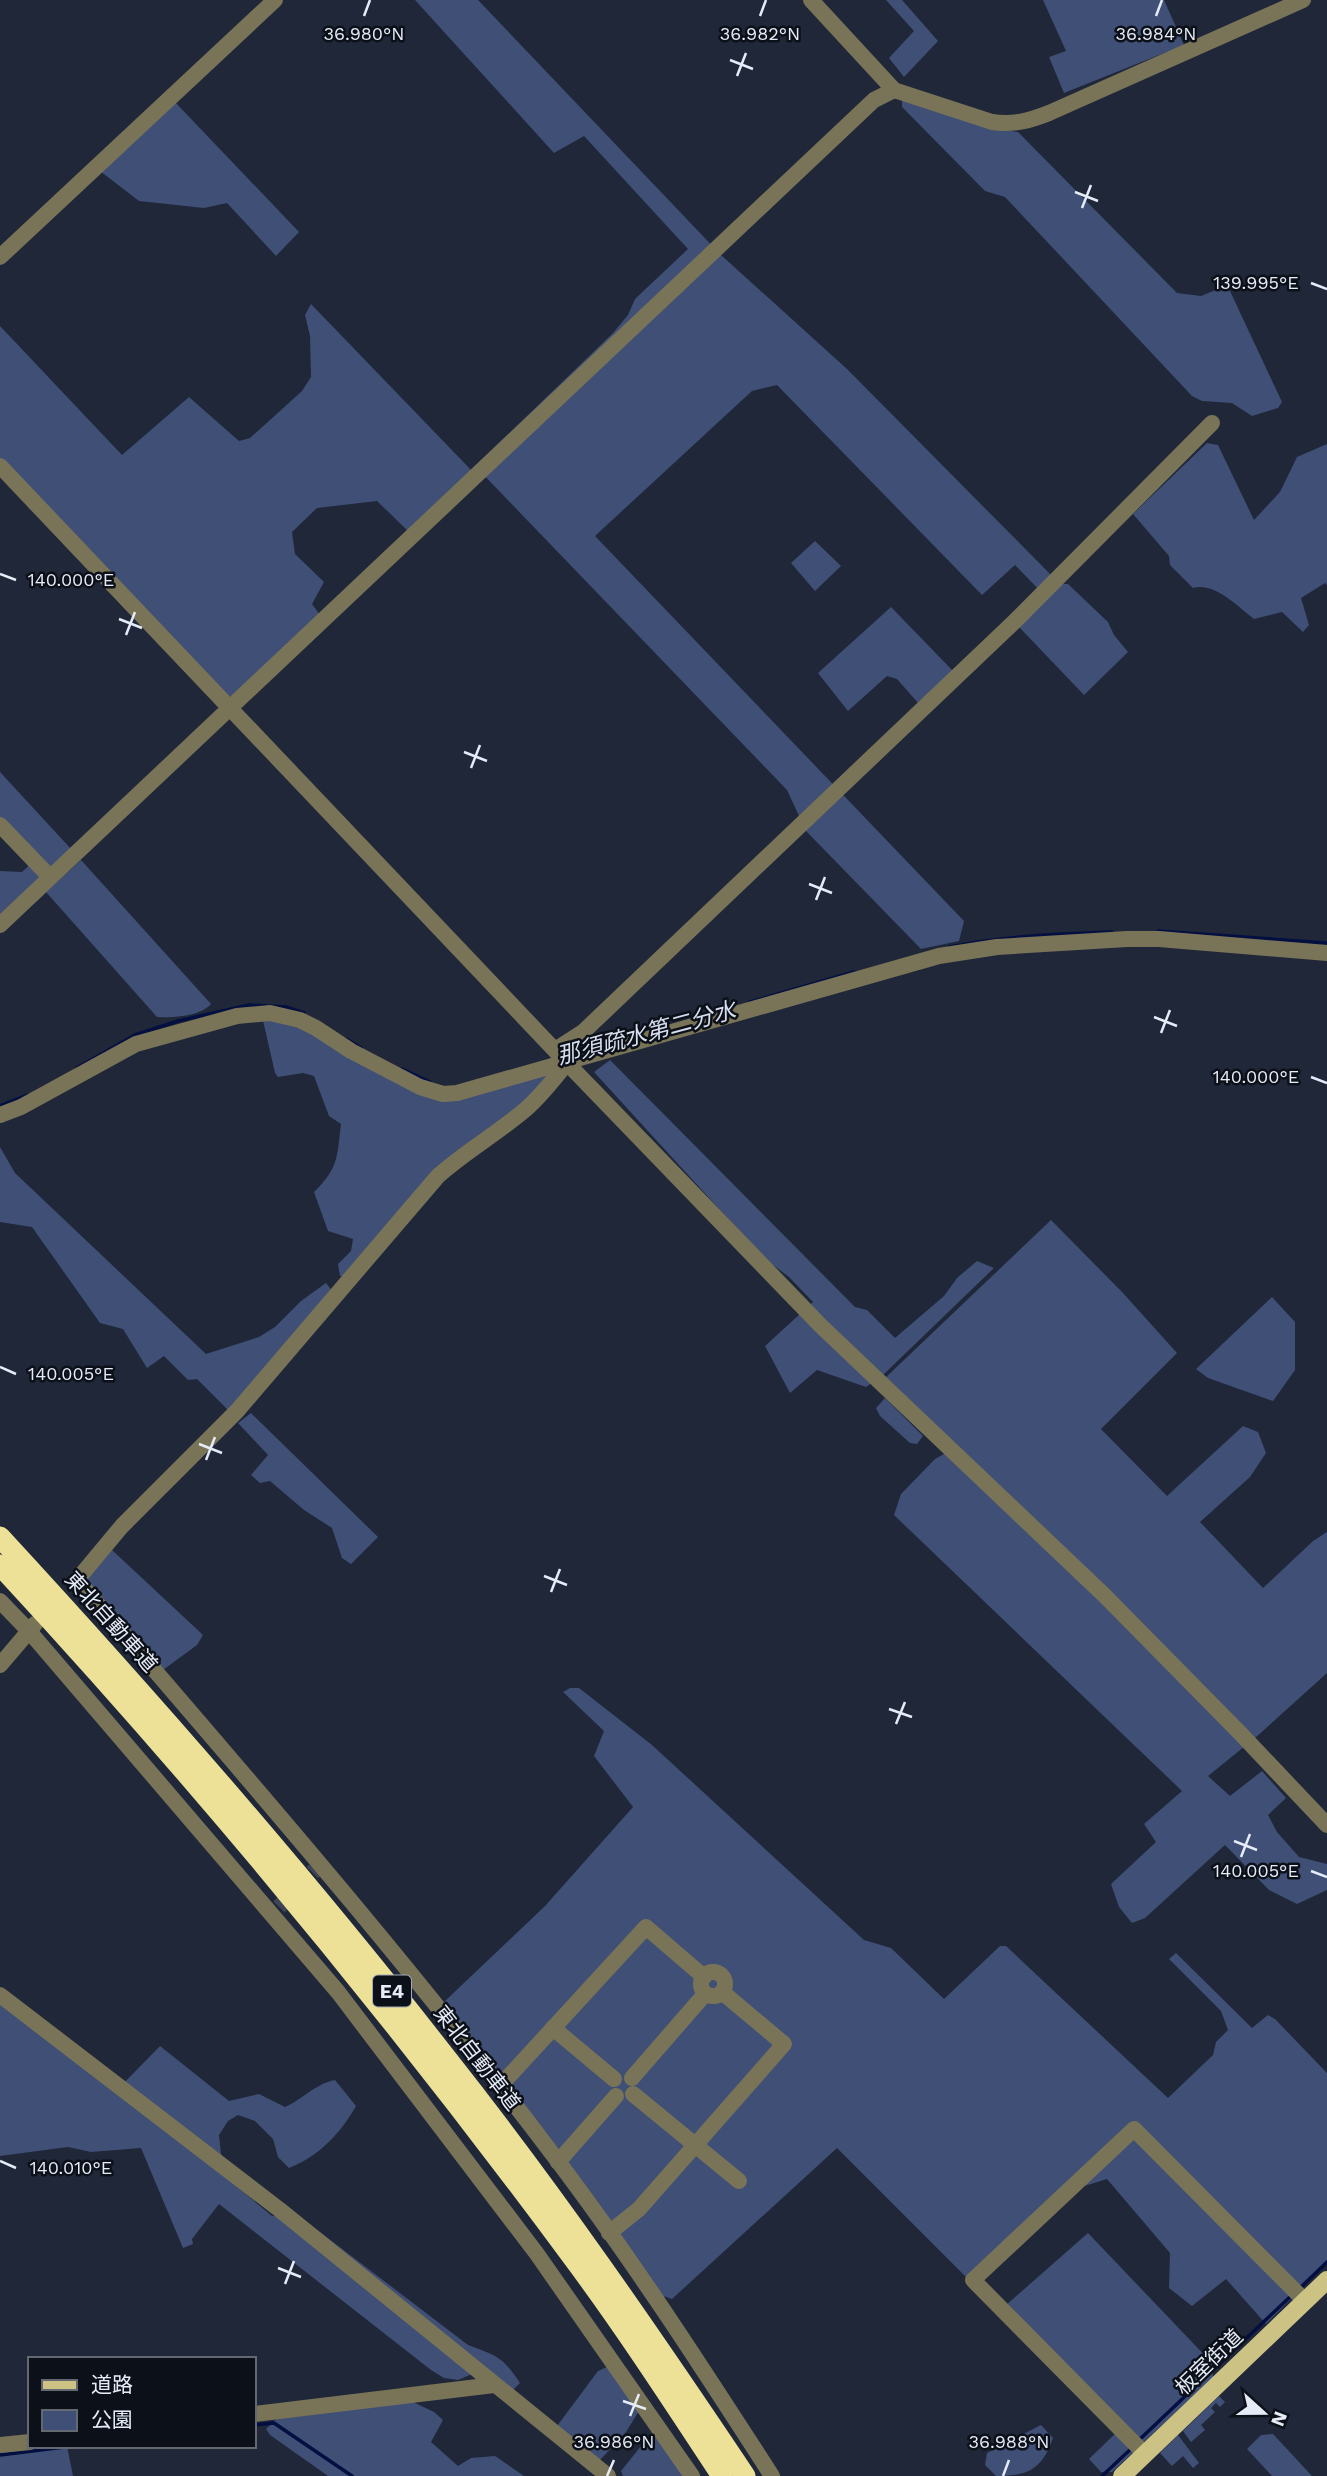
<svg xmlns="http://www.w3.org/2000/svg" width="1327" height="2476" font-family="'Work Sans','Noto Sans JP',sans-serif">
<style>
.green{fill:#3f4f76}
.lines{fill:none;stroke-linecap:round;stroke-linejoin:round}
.stream{stroke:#040f41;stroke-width:3.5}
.minor-tunnel{stroke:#3d4456;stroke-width:16;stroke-dasharray:16 8;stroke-linecap:butt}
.minor{stroke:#797457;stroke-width:16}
.major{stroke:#ccc284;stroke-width:18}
.highway{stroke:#ece196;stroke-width:21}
.ticks{fill:none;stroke:#e5ebf7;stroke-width:2.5}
.labels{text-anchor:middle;stroke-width:5;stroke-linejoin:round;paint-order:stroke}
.shield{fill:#0c1018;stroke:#a4a9b4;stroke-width:2}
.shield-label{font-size:19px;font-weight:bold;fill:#e5ebf7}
.street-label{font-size:21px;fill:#e5ebf7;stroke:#0c1018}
.water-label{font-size:23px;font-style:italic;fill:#d7dff0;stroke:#0c1018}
.ticks-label{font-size:18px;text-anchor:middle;fill:#e5ebf7;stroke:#0c1018;stroke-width:5;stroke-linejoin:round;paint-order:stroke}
</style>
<rect width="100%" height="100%" fill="#1f2739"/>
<g class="green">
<polygon points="415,0 478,0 721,255 847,369 1060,584 1068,584 1108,622 1114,635 1128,652 1084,695 1020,628 1019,624 1045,596 1015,565 982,595 777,385 752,391 595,536 964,921 959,941 921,949 806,831 787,790 475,466 613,333 628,315 635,299 688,249 584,136 554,153"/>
<polygon points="886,0 902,0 938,41 904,77 889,58 914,31"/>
<polygon points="1043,0 1164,0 1184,45 1064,93 1049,57 1066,51"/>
<polygon points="902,99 994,128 1018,132 1177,293 1201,296 1223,287 1230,291 1282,402 1278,408 1252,416 1232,403 1202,401 1192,396 1005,197 985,191 902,107"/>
<polygon points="174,101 299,232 276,256 227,203 204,208 139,201 100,171"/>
<polygon points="311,304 474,473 409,532 377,501 317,508 292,532 295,554 324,582 312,604 320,615 235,696 226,696 0,460 0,326 122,455 189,397 239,441 250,438 302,391 311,377 310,336 305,315"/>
<path d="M1207,443l11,2 36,75 26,-28 17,-35 30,-13v141l-2,-2 -24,15 8,27 -6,7 -21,-20 -28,7c-16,-12 -39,-37 -61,-31l-23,-23 -1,-9 -36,-42z"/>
<polygon points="815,541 841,566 815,591 791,563"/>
<polygon points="891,607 953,671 919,704 897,679 887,676 848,711 818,673"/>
<polygon points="0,772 72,850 0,919 0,871 22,872 37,858 0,818"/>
<path d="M81,860l130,144c-10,12 -38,14 -54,13l-111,-125z"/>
<path d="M262,1016l41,8 140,76 102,-27 6,3 -61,56 -143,145 -7,-1 -2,-12 13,-13 2,-12 -25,-8 -14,-39c25,-24 23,-36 27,-68l-12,-8 -15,-40 -11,-3 -25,4 -3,-4z"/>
<polygon points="610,1060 855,1307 867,1310 895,1338 944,1296 957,1278 977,1261 994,1268 883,1375 866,1387 817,1370 790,1393 765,1346 813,1302 789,1277 764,1258 594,1072"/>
<polygon points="0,1147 15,1173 206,1354 259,1337 275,1327 301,1301 326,1283 333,1292 230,1412 197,1379 188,1380 164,1356 147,1368 123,1329 100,1323 32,1227 0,1222"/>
<polygon points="1051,1220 1123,1293 1177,1353 1101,1429 1167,1496 1243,1426 1258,1432 1266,1453 1250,1477 1200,1522 1263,1588 1313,1541 1327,1532 1327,1673 1255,1738 1208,1776 1230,1796 1262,1771 1286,1798 1268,1815 1277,1832 1299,1857 1327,1864 1327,1890 1297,1904 1269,1890 1225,1845 1145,1918 1132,1923 1119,1907 1111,1884 1156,1842 1144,1824 1182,1791 894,1515 901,1494 935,1459 951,1450 883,1380"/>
<polygon points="1272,1297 1295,1322 1295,1370 1273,1401 1208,1378 1196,1369"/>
<polygon points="885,1398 923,1436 917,1444 910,1443 880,1416 876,1408"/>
<polygon points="251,1413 378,1537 351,1564 342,1558 332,1528 304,1510 270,1481 260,1483 251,1475 268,1455 238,1423"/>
<polygon points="112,1550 203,1635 197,1645 163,1670 84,1579"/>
<polygon points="570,1688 579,1688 652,1745 864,1940 891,1948 944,1999 1000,1946 1006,1946 1168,2098 1213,2055 1216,2042 1228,2030 1221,2011 1169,1959 1176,1953 1252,2028 1268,2015 1275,2019 1327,2073 1327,2263 1266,2324 1226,2279 1192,2306 1169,2288 1170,2253 1107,2179 1052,2196 966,2277 837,2148 672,2299 663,2296 487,2056 444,2002 545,1906 633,1807 594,1756 604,1731 563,1692"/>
<path d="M0,1997l119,91 41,-42 69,55 30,-7 26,13c18,-8 30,-23 50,-27l21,26c-15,27 -38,51 -67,62l-11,-11 -5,-18 -18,-18 -17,-6 -10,6 -9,14 2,19 14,31 37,31h27l169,129c29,11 34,11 52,38l-8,8 -40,-17 -14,6 -14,-2 -13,-8 -212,-166 -27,35 1,5 -10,4 -42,-100 -50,4 -23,-5 -68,9z"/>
<polygon points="1088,2233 1212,2363 1213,2377 1112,2472 1101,2472 1089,2459 1123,2426 1005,2306"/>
<polygon points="609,2366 642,2406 626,2432 600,2460 557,2426 598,2371"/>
<polygon points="1219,2396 1225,2402 1220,2407 1216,2403 1211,2408 1215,2412 1201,2425 1205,2430 1191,2442 1183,2431"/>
<polygon points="413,2402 434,2412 443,2420 431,2442 458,2466 471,2458 495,2456 524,2476 328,2476 270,2435 266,2429 278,2417"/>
<path d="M1041,2425l12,13c-11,32 -26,38 -57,38l-11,-11 2,-12z"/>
<polygon points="654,2430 692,2476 623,2476 621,2471"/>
<polygon points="1273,2434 1312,2476 1272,2476 1247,2449 1261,2435"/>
<polygon points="1178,2435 1199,2463 1193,2468 1183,2456 1172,2466 1160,2453"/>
<polygon points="34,2446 67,2446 73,2476 0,2476 0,2451"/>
</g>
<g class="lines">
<g class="stream">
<polyline points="1158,931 1327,943"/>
<path d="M949,947c54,-11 108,-13 163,-15"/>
<polyline points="750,1002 854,972"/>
<polyline points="346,1039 361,1048"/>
<polyline points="578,1050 669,1025"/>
<polyline points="77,1068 135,1035 178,1021 249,1005 286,1007 304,1013"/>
<polyline points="402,1069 430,1082"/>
<polyline points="0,1106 27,1095"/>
<polyline points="1298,2290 1327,2262"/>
<polyline points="254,2425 274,2423 352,2476"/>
<polyline points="1138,2441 1292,2295"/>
<polyline points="0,2455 73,2446"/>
<polyline points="1102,2476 1133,2447"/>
</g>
<polyline class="minor-tunnel" points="279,1907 315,1870"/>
<g class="minor">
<path d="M811,0l83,90 98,32c21,3 37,-1 57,-9l254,-113"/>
<polyline points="0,257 275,0"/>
<polyline points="0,466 567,1063 821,1326 1104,1595 1240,1733 1327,1825"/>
<polyline points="0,825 50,877"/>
<polyline points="0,925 874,100 894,90"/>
<polyline points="555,1050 583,1032 1014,622 1212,423"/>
<path d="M567,1063c-13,16 -25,32 -41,46 -28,24 -60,42 -88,67l-201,235 -115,115 -45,54c163,190 329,379 480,580 77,102 146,209 215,316"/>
<polyline points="0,1115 21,1107 136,1044 237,1016 270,1013 300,1020 316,1028 351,1051 420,1087 443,1094 457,1093 939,956 997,947 1127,939 1159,939 1327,953"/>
<polyline points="0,1601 29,1631 338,1992 537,2254 692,2476"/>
<polyline points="0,1665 35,1624"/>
<circle cx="713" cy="1984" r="12"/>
<polyline points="0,1995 280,2210 608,2476"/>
<polyline points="553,2028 614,2079"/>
<polyline points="632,2078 705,1994"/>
<polyline points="500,2086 646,1927 704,1977"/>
<polyline points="633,2094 739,2181"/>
<polyline points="558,2162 616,2096"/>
<polyline points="609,2233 639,2209 784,2044 722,1992"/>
<polyline points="254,2414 494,2385"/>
<polyline points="0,2445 30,2442"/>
<polyline points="1145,2454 973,2280 1134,2129 1305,2301"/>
</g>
<polyline class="major" points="1122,2476 1327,2280"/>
<g class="highway">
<path d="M0,1537c155,168 306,341 447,522 106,134 203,275 298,417"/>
<path d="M0,1565c204,220 395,452 574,694 52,70 100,144 148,217"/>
</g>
</g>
<path class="ticks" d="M364,16l6,-16M760,16l6,-16M1156,16l6,-16M730,60l23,9M737,76l9,-23M1075,192l23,9M1082,208l9,-23M1311,283l16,6M0,574l16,6M119,619l23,9M126,635l9,-23M464,752l23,9M471,768l9,-23M809,884l23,9M816,900l9,-23M1154,1017l23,9M1161,1033l9,-23M1311,1077l16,6M0,1367l16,7M199,1444l23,9M206,1460l9,-23M544,1576l23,9M551,1592l9,-23M889,1709l23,8M896,1724l9,-22M1234,1841l23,9M1241,1857l9,-23M1311,1871l16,6M0,2161l16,7M278,2268l23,9M285,2284l9,-23M623,2401l23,8M630,2416l9,-22M607,2476l7,-16M1003,2476l6,-16"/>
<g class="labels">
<rect class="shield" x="373" y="1975.5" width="38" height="31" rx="5"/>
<g class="shield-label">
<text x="392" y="1998">E4</text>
</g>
<g class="street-label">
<text transform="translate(111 1622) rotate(48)" y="7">東北自動車道</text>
<text transform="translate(477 2058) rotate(52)" y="7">東北自動車道</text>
<text transform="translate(1209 2362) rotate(-44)" y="7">板室街道</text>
</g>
<g class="water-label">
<text transform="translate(646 1033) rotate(-15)" y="8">那須疏水第二分水</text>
</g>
</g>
<g class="ticks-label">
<text x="364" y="40">36.980°N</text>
<text x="760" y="40">36.982°N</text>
<text x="1156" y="40">36.984°N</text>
<text x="1256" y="289">139.995°E</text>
<text x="71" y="586">140.000°E</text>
<text x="1256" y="1083">140.000°E</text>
<text x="71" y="1380">140.005°E</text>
<text x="1256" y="1877">140.005°E</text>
<text x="71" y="2174">140.010°E</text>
<text x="614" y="2448">36.986°N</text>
<text x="1009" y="2448">36.988°N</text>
</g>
<rect x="28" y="2357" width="228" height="91" fill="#0c1018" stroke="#636871" stroke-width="2"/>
<rect x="42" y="2380" width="35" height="10" fill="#ccc284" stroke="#636871" stroke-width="2"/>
<text x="91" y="2392" font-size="21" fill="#e5ebf7">道路</text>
<rect x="42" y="2410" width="35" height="21" fill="#3f4f76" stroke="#636871" stroke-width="2"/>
<text x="91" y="2427" font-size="21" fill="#e5ebf7">公園</text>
<g transform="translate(1264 2413) rotate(111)" stroke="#0c1018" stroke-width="5" paint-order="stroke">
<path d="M0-5L12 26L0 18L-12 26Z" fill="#e5ebf7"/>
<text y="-10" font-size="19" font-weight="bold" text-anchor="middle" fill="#e5ebf7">N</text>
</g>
</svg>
